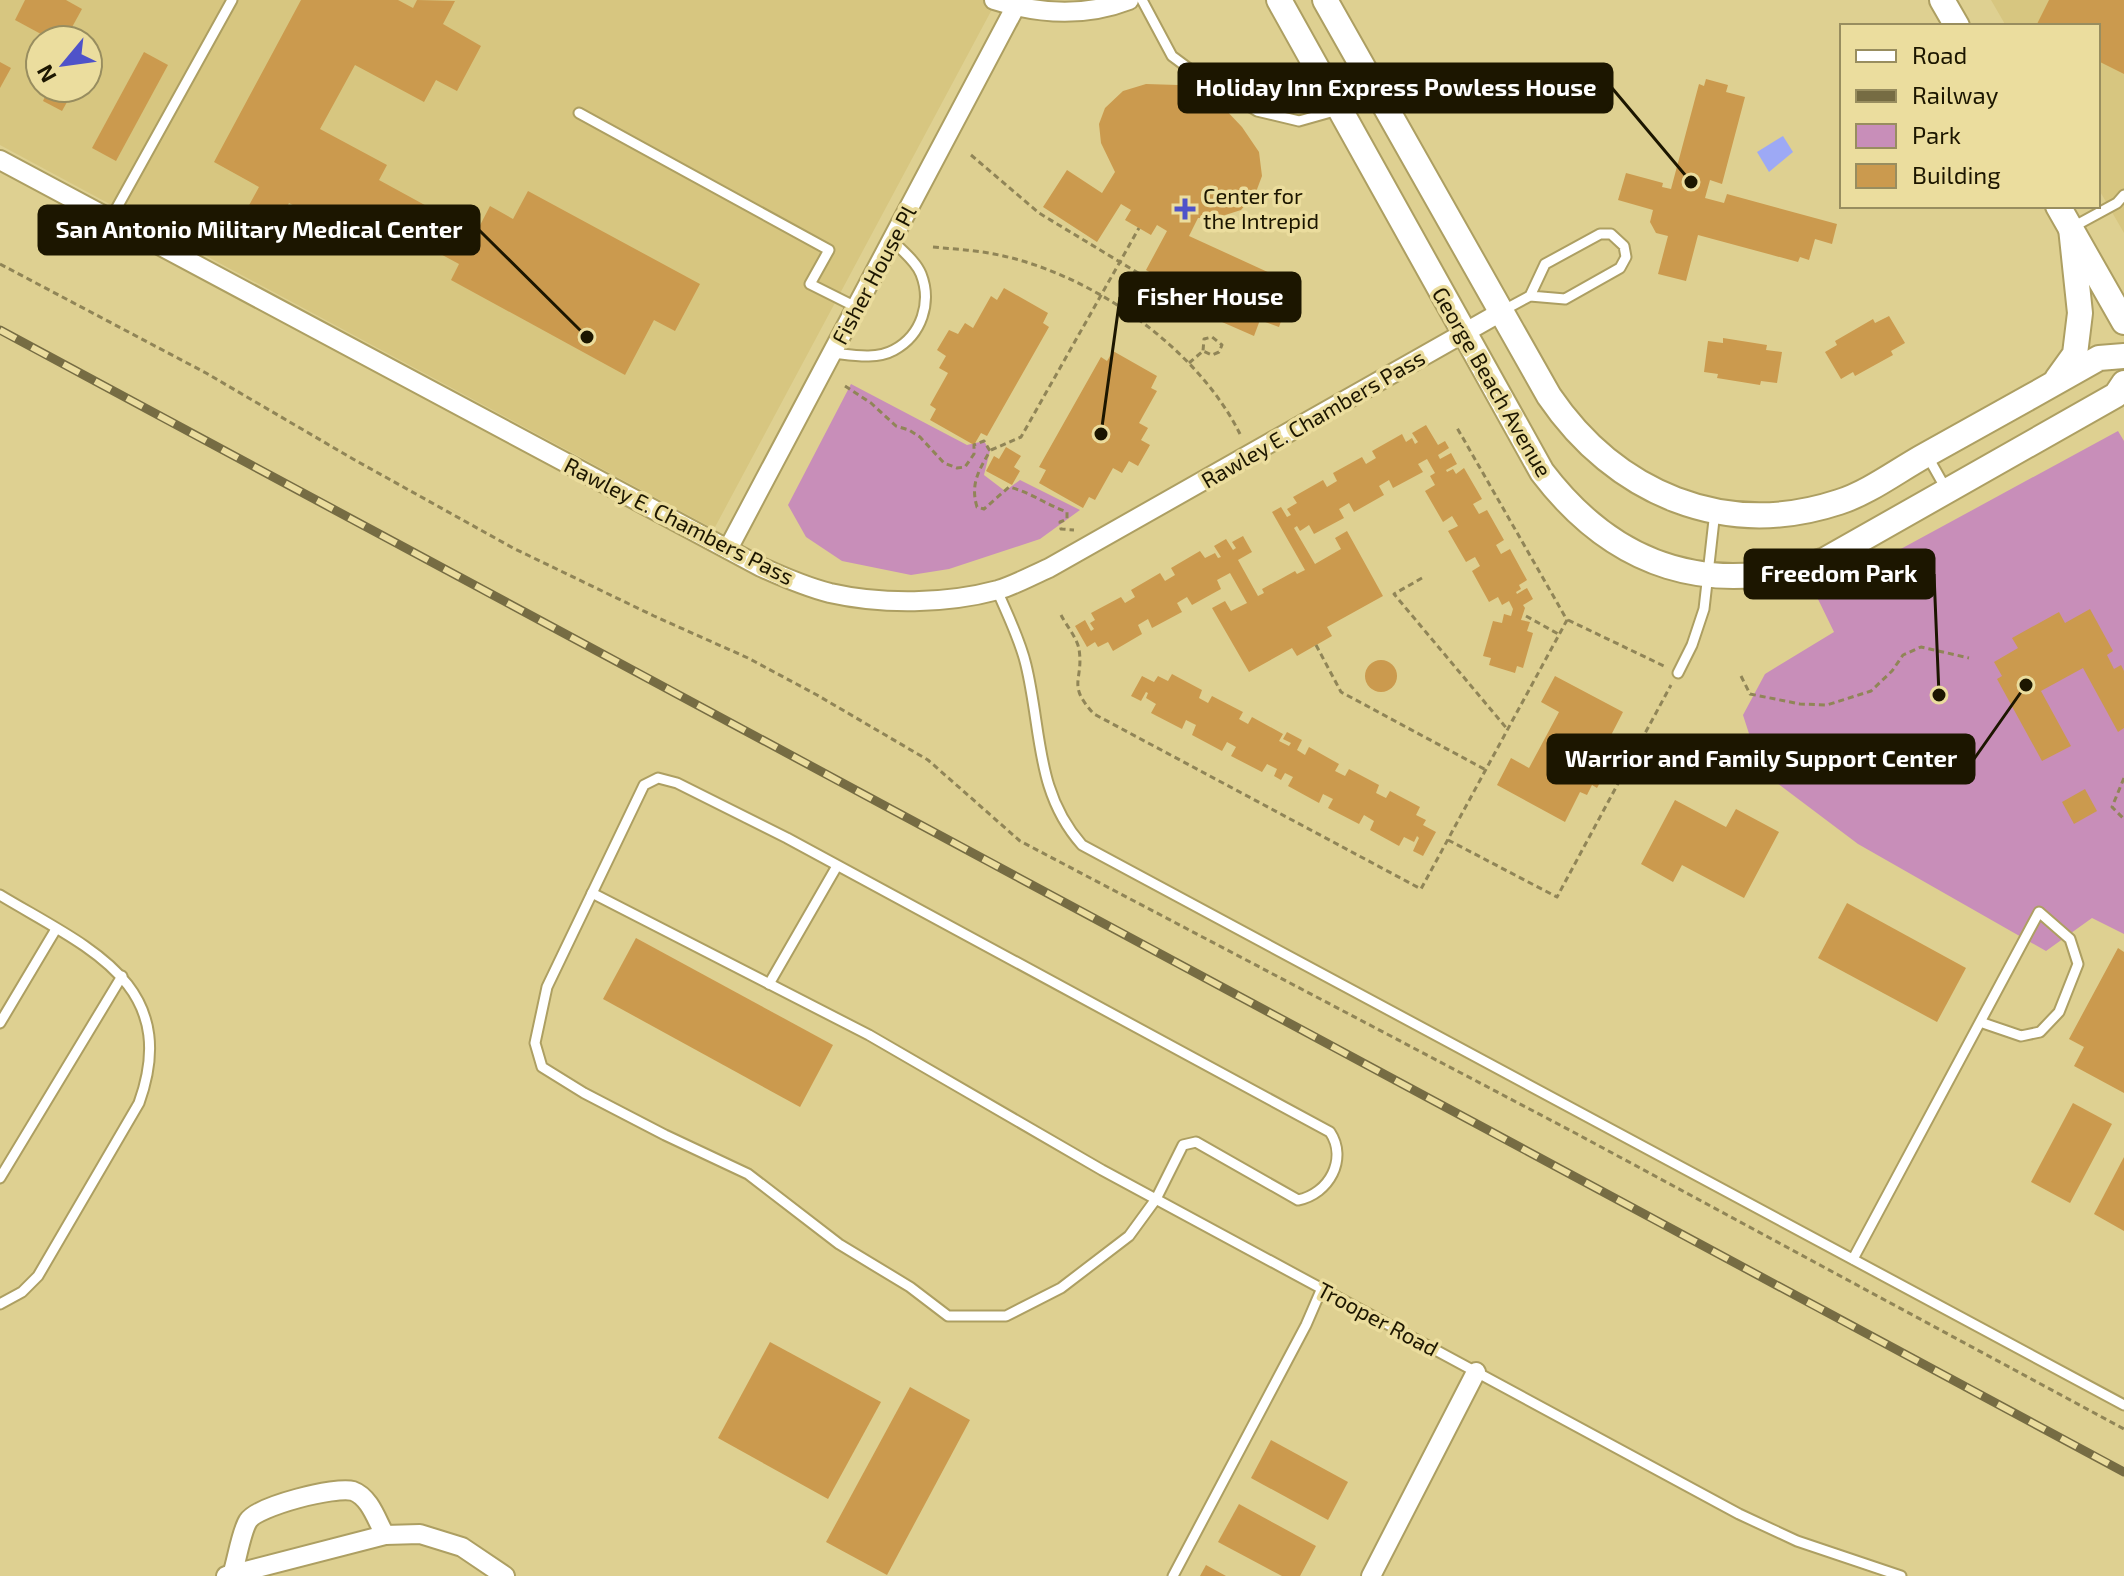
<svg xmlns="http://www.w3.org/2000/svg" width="2124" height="1576" font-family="'Exo 2',sans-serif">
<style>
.built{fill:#d7c680;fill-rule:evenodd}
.green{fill:#c88eb9}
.water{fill:#9da9f5}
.building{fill:#cb9a4e}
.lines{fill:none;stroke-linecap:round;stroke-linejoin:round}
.lane-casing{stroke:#ad9f62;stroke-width:13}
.street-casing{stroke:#ad9f62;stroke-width:22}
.secondary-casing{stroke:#ad9f62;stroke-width:28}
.path{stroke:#908557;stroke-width:3;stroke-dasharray:6 4;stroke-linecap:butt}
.lane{stroke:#fff;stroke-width:9}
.street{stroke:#fff;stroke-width:18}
.secondary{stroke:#fff;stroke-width:24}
.rail-casing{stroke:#766c43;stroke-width:9}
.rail{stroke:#ebdd9e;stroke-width:6;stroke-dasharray:18;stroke-linecap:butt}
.poi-dot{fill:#4f53c9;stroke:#ebdd9e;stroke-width:3}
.labels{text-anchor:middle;stroke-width:7;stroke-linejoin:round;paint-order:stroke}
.poi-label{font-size:22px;fill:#1c1600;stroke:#ebdd9e;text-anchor:start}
.street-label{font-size:22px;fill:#1c1600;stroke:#ebdd9e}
.leader{fill:none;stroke:#1c1600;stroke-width:3}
.callout-dot{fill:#1c1600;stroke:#ebdd9e;stroke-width:3}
.callout{fill:#1c1600;stroke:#1c1600;stroke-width:3}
.callout-label{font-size:24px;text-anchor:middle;font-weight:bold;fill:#fff}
</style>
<rect width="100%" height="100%" fill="#ded091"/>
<g class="built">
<path d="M0,0h997l-283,529 -714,-384zM40,40h48v48h-48z"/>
<polygon points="1991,0 2124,0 2124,233 2098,188 2098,26 2006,26"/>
</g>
<g class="green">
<polygon points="851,384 967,445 984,441 990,451 984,475 1005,491 1020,480 1080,510 1040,539 949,569 911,575 842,561 806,537 788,505"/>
<polygon points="2118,431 2124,441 2124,934 2092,918 2046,951 1858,844 1761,771 1743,715 1765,674 1834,632 1816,595"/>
</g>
<polygon class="water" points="1783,136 1793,152 1769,172 1757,152"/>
<g class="building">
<polygon points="25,0 66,0 82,9 65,40 52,40 15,20"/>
<polygon points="301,0 398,0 413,8 417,0 455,1 443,24 481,46 457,91 436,80 424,102 355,65 320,129 387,165 379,180 476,233 490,206 513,219 528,191 700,284 675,331 654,320 625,375 451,280 459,264 385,224 372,248 335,228 323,250 291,233 304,211 289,203 277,226 247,209 259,187 214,162"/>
<polygon points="2049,0 2124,0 2124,74 2098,61 2098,26 2036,26"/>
<polygon points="144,52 168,65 116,161 92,148"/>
<polygon points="0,62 11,68 0,88"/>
<polygon points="1706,79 1728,85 1726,92 1745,97 1722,184 1710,180 1705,198 1724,203 1727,194 1837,224 1832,244 1815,239 1809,260 1800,257 1798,262 1698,235 1686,281 1658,274 1668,236 1656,233 1650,222 1653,210 1618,200 1626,173 1663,183 1662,187 1671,189 1699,84 1704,86"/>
<polygon points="1146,84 1178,85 1201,93 1223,107 1242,127 1259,152 1262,176 1256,192 1241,210 1219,217 1198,218 1189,236 1294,284 1279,327 1260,320 1254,336 1149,290 1156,276 1146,270 1167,231 1157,225 1151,235 1125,220 1131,210 1121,204 1097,242 1043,207 1067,170 1102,193 1115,172 1101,143 1099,124 1105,108 1123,91"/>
<polygon points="49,88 75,88 62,111 43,101"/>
<polygon points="1004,288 1048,313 1043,323 1049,327 987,436 981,433 974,445 930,420 936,409 930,405 948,373 939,368 946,356 937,350 949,330 958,334 965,323 973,328 991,296 997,300"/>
<polygon points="1889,316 1905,343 1891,351 1893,355 1855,376 1853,372 1841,379 1825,352 1837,345 1835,341 1873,319 1875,323"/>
<polygon points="1723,338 1767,345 1766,350 1782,352 1777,383 1761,381 1760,385 1717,378 1718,374 1704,372 1708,341 1723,343"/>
<polygon points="1113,351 1157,376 1151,388 1157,391 1139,423 1148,428 1141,440 1150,445 1138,466 1129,461 1122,473 1113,468 1095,500 1089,497 1083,508 1039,483 1046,470 1039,467 1101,357 1107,361"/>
<polygon points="1426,425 1438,445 1445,441 1449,448 1438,455 1440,459 1451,453 1457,464 1446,470 1447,472 1453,469 1456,474 1464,468 1482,499 1473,504 1479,514 1487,510 1504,540 1496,545 1501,554 1510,549 1527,580 1519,585 1521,589 1516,592 1517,594 1527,588 1533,599 1523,605 1525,608 1521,620 1530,622 1527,631 1533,633 1523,668 1517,666 1515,673 1489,665 1491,658 1483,656 1493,621 1502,623 1504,614 1511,616 1513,609 1509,601 1502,605 1498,597 1489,602 1472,571 1480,566 1475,557 1466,562 1448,531 1458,526 1452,516 1443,522 1425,491 1435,485 1430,476 1435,473 1427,459 1418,464 1423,472 1393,488 1389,480 1379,486 1384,495 1354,512 1349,503 1339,509 1344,518 1314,534 1309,525 1300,531 1297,526 1294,528 1315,564 1341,549 1335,538 1347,531 1383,596 1327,627 1332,636 1297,656 1292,648 1249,672 1212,608 1225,601 1231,611 1247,603 1230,573 1217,580 1221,589 1192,605 1187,597 1177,603 1182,612 1152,628 1148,619 1138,625 1142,634 1113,651 1108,642 1098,647 1095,642 1087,647 1075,626 1085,620 1091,631 1094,629 1090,623 1095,620 1091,613 1121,597 1125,603 1135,597 1131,590 1160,573 1165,581 1175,575 1171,568 1200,551 1205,558 1215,553 1218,558 1221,557 1214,546 1226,539 1233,550 1236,548 1232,542 1243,536 1252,552 1238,560 1258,596 1264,593 1262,589 1295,571 1297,574 1305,570 1272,512 1281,507 1287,517 1291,515 1287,509 1297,503 1293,497 1323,480 1327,487 1337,481 1333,473 1362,457 1366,464 1376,458 1372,451 1402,434 1406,442 1412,438 1415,444 1418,442 1412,433"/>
<polygon points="1006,447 1021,456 1014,467 1020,471 1012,485 986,471 994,456 999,459"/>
<polygon points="2090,609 2113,651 2107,655 2114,669 2121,665 2124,671 2124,728 2118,732 2083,668 2041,691 2071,746 2042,761 1997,679 2002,676 1994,662 2018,648 2012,638 2059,612 2065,623"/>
<circle cx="1381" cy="676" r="16"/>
<polygon points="1172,674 1202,690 1199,698 1208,703 1212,696 1243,712 1239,719 1248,724 1252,717 1283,734 1279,741 1289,746 1291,743 1283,739 1287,732 1302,740 1297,750 1305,755 1309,747 1339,764 1335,771 1345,776 1349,769 1379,785 1376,793 1386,798 1390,791 1420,807 1416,815 1426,820 1423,825 1436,832 1423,856 1413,851 1419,838 1417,836 1414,842 1404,837 1399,846 1370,830 1374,821 1364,815 1359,824 1328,808 1333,799 1323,794 1319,803 1288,786 1293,777 1285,773 1281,780 1274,776 1277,769 1267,764 1262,772 1231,756 1236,747 1227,742 1222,751 1192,735 1196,725 1186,720 1182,729 1151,713 1156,704 1146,698 1148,693 1146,692 1141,701 1131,696 1142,676 1154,682 1158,676 1168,681"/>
<polygon points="1555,676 1623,712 1607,743 1613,746 1608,756 1613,759 1597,788 1592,785 1587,795 1580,792 1565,822 1497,785 1511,758 1529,768 1559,712 1541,702"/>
<polygon points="2085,789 2097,811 2074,824 2062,802"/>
<polygon points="1675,800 1726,827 1736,809 1779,832 1744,898 1682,865 1673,882 1641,864"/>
<polygon points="1847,903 1966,968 1937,1022 1818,958"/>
<polygon points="636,938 833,1045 800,1107 603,999"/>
<polygon points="2118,948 2124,952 2124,1093 2074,1066 2084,1047 2069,1039"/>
<polygon points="2073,1103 2112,1124 2070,1203 2031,1182"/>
<polygon points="2124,1157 2124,1231 2094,1214"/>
<polygon points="770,1342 881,1402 828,1499 718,1438"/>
<polygon points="910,1387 970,1420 887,1575 826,1542"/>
<polygon points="1271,1440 1348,1482 1328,1520 1251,1478"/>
<polygon points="1239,1504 1316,1546 1300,1576 1282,1576 1218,1542"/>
<polygon points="1206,1565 1226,1576 1200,1576"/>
</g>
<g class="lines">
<g class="lane-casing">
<g id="lane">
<polyline points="1142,0 1172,56 1203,79 1257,111 1299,121 1338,110"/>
<polyline points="579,113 829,250 810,284 856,307"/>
<polyline points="110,220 232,0"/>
<polyline points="2071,228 2117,203 2124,195"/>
<polyline points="1504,310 1530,296 1565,299 1620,268 1626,257 1624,246 1611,234 1600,234 1545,264 1530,296"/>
<path d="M832,353c20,2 44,7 62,-3 28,-15 38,-48 27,-76 -5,-13 -20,-24 -29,-34"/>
<polyline points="1928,457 1946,489"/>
<path d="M997,590c10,24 23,49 29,75 16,66 9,127 56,180l1042,560"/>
<polyline points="1678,673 1692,645 1704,609 1715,511"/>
<path d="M658,778l19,5 110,55 543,294c18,27 -1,62 -32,68l-102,-58 -13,3 -27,54 -27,37 -68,52 -55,28h-58l-38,-29 -71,-43 -91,-70 -83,-39 -81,-42 -42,-26 -7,-24 12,-56 97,-202z"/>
<polyline points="592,893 869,1035 1102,1170 1739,1514 1797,1541 1901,1576"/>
<path d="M0,895c86,52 182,88 139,208l-101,173 -16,16 -22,12"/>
<polyline points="769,984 837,866"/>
<polyline points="0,1023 56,929"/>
<polyline points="0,1178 122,976"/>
<polyline points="1853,1259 2039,912 2070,939 2078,964 2059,1012 2040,1032 2021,1036 1980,1022"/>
<polyline points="1173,1576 1306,1325 1322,1288"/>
</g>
</g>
<g class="street-casing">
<g id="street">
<path d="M994,0c44,14 91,17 135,0"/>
<path d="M0,160l761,407c22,10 45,20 69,26 53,12 116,11 168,-3 17,-5 35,-15 51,-22l452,-256"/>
<polyline points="728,549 1019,0"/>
<path d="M232,1575c5,-15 9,-43 16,-54 9,-15 88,-35 105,-30 17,6 24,30 32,44"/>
<polyline points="226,1576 385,1535 420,1534 462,1547 505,1576"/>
<polyline points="1371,1576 1476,1372"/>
</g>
</g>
<g class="secondary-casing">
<g id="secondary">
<path d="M1279,0l263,472c73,96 169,126 283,88l291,-165 8,-12"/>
<path d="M1325,0l224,396c66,97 175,144 290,106 29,-9 58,-31 85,-46 58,-32 117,-65 175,-98l25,-2"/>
<polyline points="1942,0 1957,26"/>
<polyline points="2058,206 2124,322"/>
<polyline points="2057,379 2075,354 2080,313 2071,228"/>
</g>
</g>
<g class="path">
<polyline points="971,155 1039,213 1153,282"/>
<path d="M933,247c20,2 41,3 61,7 95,18 203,93 246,180"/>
<polyline points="0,264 206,373 353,459 513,548 654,616 748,658 817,695 928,760 1020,841 1577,1134 2124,1429"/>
<polyline points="1189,363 1203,351 1212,355 1219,352 1222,345 1212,337 1204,339 1203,351"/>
<path d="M845,386l26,17 25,23 13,4 11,7 24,26 13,5 8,-1 9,-13v-9l10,-4 6,10c-11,19 -20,33 -13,56l7,2 25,-22c21,5 38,18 58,25v7l-7,3 1,7 13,1"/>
<polyline points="991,450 1021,437 1139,228"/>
<polyline points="1422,578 1394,594 1508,730"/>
<path d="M1061,615c5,10 16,23 18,34 5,32 -13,35 15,65l327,175 146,-269 -111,-194"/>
<polyline points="1526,616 1560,635"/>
<polyline points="1568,620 1666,667"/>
<polyline points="1316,645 1341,692 1486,770"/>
<polyline points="1741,676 1750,694 1800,704 1827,705 1871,691 1892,671 1903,655 1921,647 1969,658"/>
<polyline points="2124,778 2112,807 2124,819"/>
<polyline points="1448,840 1557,897 1671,685"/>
</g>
<use href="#lane" class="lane"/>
<use href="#street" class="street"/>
<use href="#secondary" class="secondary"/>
<g class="rail-casing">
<polyline id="rail" points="0,330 2124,1472"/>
</g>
<use href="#rail" class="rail"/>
</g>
<path class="poi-dot" d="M1181 197h8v8h8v8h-8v8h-8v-8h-8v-8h8z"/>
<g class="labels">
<g class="poi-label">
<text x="1203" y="204">Center for<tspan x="1203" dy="25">the Intrepid</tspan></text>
</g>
<g class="street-label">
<text transform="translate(874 275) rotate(-62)" y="8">Fisher House Pl</text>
<text transform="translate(1492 382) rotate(60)" y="8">George Beach Avenue</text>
<text transform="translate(1313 419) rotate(-30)" y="8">Rawley E. Chambers Pass</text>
<text transform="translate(679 521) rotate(27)" y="8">Rawley E. Chambers Pass</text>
<text transform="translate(1378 1319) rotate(28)" y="8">Trooper Road</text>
</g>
</g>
<path class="leader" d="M1691 182L1612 88M587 337L479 230M1101 434L1120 297M1939 695L1934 574M2026 685L1974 759"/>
<g class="callout-dot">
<circle cx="1691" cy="182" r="8"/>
<circle cx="587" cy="337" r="8"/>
<circle cx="1101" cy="434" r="8"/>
<circle cx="1939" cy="695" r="8"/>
<circle cx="2026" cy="685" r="8"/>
</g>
<g class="callout">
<rect x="1179" y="64" width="433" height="48" rx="8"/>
<rect x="39" y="206" width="440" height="48" rx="8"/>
<rect x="1120" y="273" width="180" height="48" rx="8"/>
<rect x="1745" y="550" width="189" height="48" rx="8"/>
<rect x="1548" y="735" width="426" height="48" rx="8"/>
</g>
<g class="callout-label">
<text x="1396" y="96">Holiday Inn Express Powless House</text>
<text x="259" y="238">San Antonio Military Medical Center</text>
<text x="1210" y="305">Fisher House</text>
<text x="1839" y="582">Freedom Park</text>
<text x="1761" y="767">Warrior and Family Support Center</text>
</g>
<rect x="1840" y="24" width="260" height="184" fill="#ebdd9e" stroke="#988d5f" stroke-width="2"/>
<rect x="1856" y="50" width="40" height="12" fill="#ffffff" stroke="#988d5f" stroke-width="2"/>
<text x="1912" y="64" font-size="24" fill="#1c1600">Road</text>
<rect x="1856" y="90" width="40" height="12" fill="#766c43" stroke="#988d5f" stroke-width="2"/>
<text x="1912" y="104" font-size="24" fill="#1c1600">Railway</text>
<rect x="1856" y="124" width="40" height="24" fill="#c88eb9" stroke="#988d5f" stroke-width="2"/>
<text x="1912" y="144" font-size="24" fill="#1c1600">Park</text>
<rect x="1856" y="164" width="40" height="24" fill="#cb9a4e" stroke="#988d5f" stroke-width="2"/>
<text x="1912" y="184" font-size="24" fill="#1c1600">Building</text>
<g transform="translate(64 64) rotate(241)"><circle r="38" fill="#ebdd9e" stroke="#988d5f" stroke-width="2"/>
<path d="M0-6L14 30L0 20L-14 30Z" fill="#4f53c9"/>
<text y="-12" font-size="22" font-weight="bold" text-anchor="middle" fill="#1c1600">N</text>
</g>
</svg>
